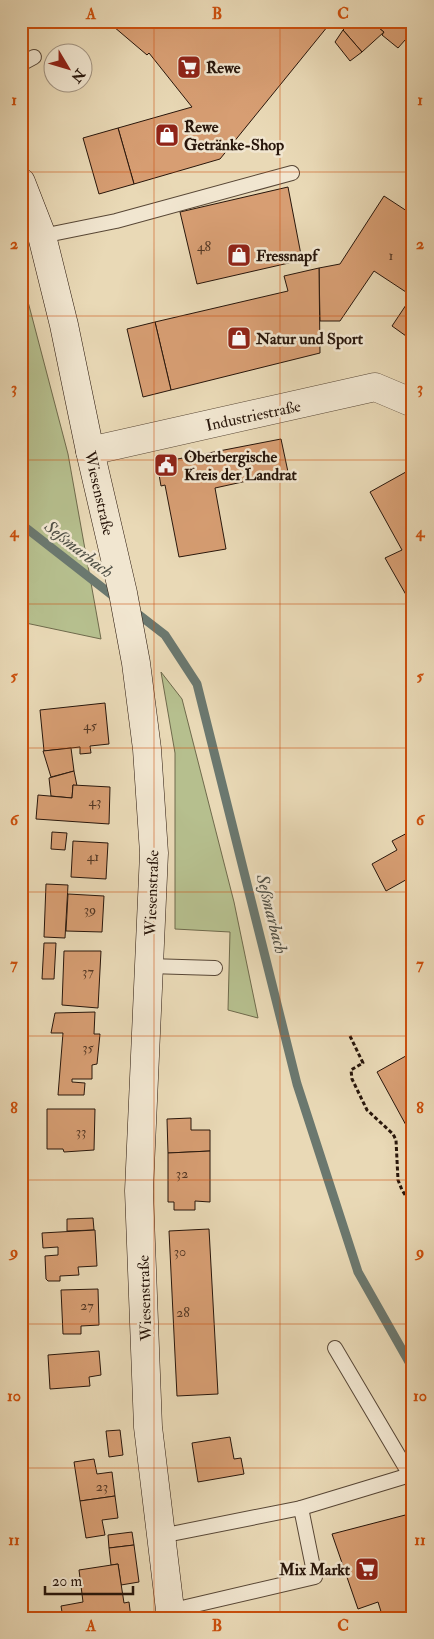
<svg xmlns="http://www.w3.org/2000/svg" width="434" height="1639" font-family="'IM FELL Double Pica',serif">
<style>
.green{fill:#b6bf8e;stroke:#6f6a4c}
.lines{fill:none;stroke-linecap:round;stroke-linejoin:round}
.stream{stroke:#6b786f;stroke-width:9}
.building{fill:#d79e73;stroke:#28160b}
.lane-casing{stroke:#584736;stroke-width:16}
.street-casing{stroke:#584736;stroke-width:29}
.secondary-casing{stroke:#28160b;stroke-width:29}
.path{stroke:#28160b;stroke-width:3;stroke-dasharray:4 2.5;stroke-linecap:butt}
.lane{stroke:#f1e6d0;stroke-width:14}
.street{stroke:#f1e6d0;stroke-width:28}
.secondary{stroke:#f1e6d0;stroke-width:28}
.grid{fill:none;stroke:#cb4f0c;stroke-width:1;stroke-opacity:0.55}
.labels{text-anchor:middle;stroke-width:5;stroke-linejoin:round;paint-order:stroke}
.number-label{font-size:14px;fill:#543825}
.poi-label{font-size:16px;font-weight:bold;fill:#28160b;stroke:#f1e6d0;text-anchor:start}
.street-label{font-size:16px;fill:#28160b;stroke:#f1e6d0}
.water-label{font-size:18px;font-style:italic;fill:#4f4f45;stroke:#f1e6d0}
.neatline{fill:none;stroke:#cb4f0c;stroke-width:2}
.grid-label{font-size:16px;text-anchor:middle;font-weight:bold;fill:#cb4f0c}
</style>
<rect width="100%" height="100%" fill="#e9d9b6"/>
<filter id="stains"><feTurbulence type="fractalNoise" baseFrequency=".004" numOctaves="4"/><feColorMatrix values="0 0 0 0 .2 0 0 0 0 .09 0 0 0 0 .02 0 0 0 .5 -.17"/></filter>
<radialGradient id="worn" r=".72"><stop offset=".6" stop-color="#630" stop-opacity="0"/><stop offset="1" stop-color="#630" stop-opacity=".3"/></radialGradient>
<g class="green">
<polygon points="21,275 68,454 101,639 21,622"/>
<polygon points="161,672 182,699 234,902 258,1018 228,1010 230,932 175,929 175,753"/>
</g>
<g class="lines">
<g class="stream">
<polyline points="21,524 117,599"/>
<polyline points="134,611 165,635 197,684 297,1084 358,1272 413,1369"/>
</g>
</g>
<g class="building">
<polygon points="107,21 332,21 220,159 134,184 118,128 192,107 149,53 147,55"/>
<polygon points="351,21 371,21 384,32 362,52 343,30"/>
<polygon points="371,21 413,21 413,31 398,48 382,35 384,32"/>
<polygon points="343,30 362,52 350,61 335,42"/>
<polygon points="118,128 134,184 99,194 83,138"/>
<polygon points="288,187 302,260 197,284 180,212"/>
<polygon points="384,196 413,215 413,341 392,326 412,296 374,271 340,321 320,321 319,268 340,264"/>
<polygon points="319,268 320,353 171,390 155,322 288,291 284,276"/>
<polygon points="155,322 171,390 143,397 127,329"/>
<polygon points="281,439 288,472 215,488 226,549 179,557 165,485 161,486 157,463"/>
<polygon points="413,468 413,607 385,558 402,550 370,492"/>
<polygon points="105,703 109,744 90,746 91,753 80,754 80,747 44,751 40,710"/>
<polygon points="71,748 74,771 51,777 43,751"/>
<polygon points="74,771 77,786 73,785 72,798 51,796 49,778"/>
<polygon points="73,785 110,787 109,824 36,819 38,795 72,798"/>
<polygon points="413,830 413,863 406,867 411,877 386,891 372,864 397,850 392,841"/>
<polygon points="52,832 67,833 65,850 51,849"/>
<polygon points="73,841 108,843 106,879 71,877"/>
<polygon points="46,884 68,885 65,938 44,937"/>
<polygon points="68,894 104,896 102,932 66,931"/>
<polygon points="44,943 56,943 54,979 42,979"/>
<polygon points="64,951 101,951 98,1008 62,1005"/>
<polygon points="95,1012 94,1034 100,1034 97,1064 92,1065 92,1079 72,1079 72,1082 85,1083 84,1095 58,1095 63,1033 51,1033 55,1013"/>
<polygon points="413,1052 413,1138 377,1072"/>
<polygon points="47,1109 95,1109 94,1150 64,1152 63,1149 47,1149"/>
<polygon points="191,1118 191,1130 210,1130 210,1151 168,1153 167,1119"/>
<polygon points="210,1151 210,1202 195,1201 195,1210 174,1210 174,1202 168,1202 168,1153"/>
<polygon points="93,1218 94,1230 67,1231 67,1219"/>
<polygon points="209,1229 218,1394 177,1396 169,1231"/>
<polygon points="95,1230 97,1266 78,1267 79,1275 60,1276 60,1281 48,1281 46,1279 45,1256 58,1255 58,1247 43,1248 42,1233"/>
<polygon points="98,1289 99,1325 81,1326 81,1334 63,1334 61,1290"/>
<polygon points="99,1351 101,1375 89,1377 90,1386 50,1389 48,1355"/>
<polygon points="120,1430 123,1455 109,1457 106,1431"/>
<polygon points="230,1437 234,1459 241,1458 244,1474 198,1482 192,1443"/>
<polygon points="94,1459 97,1474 112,1472 115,1496 80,1501 74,1462"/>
<polygon points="115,1496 118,1518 102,1520 105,1535 86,1538 80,1501"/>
<polygon points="413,1513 413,1618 383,1618 378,1602 358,1609 332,1534"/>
<polygon points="132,1532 134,1545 109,1548 108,1535"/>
<polygon points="134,1545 139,1582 121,1585 118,1564 111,1565 109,1548"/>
<polygon points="118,1564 124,1603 129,1602 131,1618 63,1618 61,1606 83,1602 79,1570"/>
</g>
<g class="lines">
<g class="lane-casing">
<g id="lane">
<polyline points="21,64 34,57"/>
<polyline points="42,236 116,221 292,173"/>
<polyline points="149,966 215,968"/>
<polyline points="301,1508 410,1475 335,1348"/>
<polyline points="161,1536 301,1508 315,1577 169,1611"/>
</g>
</g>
<g class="street-casing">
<polyline id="street" points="90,451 375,387 413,403"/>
</g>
<g class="secondary-casing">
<polyline id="secondary" points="21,182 42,236 64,325 90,451 123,593 136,663 147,749 154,853 139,1191 148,1427 171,1618"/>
</g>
<polyline class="path" points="350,1036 363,1063 351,1070 352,1079 367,1110 393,1134 396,1140 398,1180 402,1190 413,1207"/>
<use href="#lane" class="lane"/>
<use href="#street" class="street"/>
<use href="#secondary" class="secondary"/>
</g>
<path class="grid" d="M154,21v1597M280,21v1597M21,172h392M21,316h392M21,460h392M21,604h392M21,748h392M21,892h392M21,1036h392M21,1180h392M21,1324h392M21,1468h392"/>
<defs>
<g id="supermarket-square" transform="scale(1.25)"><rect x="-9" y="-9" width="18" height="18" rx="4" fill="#8f2418" stroke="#f1e6d0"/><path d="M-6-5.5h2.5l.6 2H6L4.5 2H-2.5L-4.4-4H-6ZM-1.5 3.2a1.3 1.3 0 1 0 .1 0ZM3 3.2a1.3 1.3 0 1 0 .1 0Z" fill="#fff"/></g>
<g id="shop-square" transform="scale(1.25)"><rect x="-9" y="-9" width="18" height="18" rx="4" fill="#8f2418" stroke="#f1e6d0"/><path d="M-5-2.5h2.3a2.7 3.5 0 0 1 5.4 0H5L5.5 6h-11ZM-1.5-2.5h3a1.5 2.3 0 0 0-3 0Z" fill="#fff"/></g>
<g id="civic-square" transform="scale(1.25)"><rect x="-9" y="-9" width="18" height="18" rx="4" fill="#8f2418" stroke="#f1e6d0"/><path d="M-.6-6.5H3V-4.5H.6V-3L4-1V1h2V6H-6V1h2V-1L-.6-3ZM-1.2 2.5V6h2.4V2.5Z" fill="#fff"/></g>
</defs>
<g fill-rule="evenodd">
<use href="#supermarket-square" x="189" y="67"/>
<use href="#shop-square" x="167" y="135"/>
<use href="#shop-square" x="239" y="255"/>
<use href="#shop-square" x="239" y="338"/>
<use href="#civic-square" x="166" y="465"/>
<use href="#supermarket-square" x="367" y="1569"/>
</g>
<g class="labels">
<g class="number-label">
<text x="204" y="251">48</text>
<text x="391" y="260">1</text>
<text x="90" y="730">45</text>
<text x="95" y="806">43</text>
<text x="93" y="861">41</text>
<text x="90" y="914">39</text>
<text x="88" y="976">37</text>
<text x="88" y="1052">35</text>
<text x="81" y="1136">33</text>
<text x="182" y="1178">32</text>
<text x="180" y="1256">30</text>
<text x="87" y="1310">27</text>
<text x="183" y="1317">28</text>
<text x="102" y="1491">23</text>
</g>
<g class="poi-label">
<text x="206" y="73">Rewe</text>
<text x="184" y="132">Rewe<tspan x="184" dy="18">Getränke-Shop</tspan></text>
<text x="256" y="261">Fressnapf</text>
<text x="256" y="344">Natur und Sport</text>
<text x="184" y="462">Oberbergische<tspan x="184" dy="18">Kreis der Landrat</tspan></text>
<text x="350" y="1575" text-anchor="end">Mix Markt</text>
</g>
<g class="street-label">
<text transform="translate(253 415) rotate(-12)" y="6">Industriestraße</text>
<text transform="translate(100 493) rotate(77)" y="6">Wiesenstraße</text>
<text transform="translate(151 893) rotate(-88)" y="6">Wiesenstraße</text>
<text transform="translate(144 1298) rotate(-92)" y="6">Wiesenstraße</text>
</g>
<g class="water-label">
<text transform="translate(79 549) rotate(38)" y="6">Seßmarbach</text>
<text transform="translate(272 914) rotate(76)" y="6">Seßmarbach</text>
</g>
</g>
<rect width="434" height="1639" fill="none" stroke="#e9d9b6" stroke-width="55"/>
<g transform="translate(68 68) rotate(128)"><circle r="24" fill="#f1e6d0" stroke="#a19381"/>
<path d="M0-4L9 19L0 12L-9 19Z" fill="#8f2418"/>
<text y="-8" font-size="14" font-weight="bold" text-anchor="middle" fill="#28160b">N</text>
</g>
<path d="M45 1586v8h88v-8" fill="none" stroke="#28160b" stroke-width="2.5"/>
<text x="52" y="1586" font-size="15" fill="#28160b" stroke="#f1e6d0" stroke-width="4" paint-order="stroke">20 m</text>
<rect x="28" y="28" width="378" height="1584" class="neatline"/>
<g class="grid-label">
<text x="91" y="19">A</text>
<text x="217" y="19">B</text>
<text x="343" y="19">C</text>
<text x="14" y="105">1</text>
<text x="420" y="105">1</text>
<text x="14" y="249">2</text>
<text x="420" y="249">2</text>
<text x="14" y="393">3</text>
<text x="420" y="393">3</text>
<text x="14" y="537">4</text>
<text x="420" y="537">4</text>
<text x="14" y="681">5</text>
<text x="420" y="681">5</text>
<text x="14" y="825">6</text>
<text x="420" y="825">6</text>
<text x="14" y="969">7</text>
<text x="420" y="969">7</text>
<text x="14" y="1113">8</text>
<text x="420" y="1113">8</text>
<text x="14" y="1257">9</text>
<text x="420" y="1257">9</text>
<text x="14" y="1401">10</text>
<text x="420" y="1401">10</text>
<text x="14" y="1545">11</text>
<text x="420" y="1545">11</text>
<text x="91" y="1631">A</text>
<text x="217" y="1631">B</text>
<text x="343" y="1631">C</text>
</g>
<rect width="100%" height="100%" filter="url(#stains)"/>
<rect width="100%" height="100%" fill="url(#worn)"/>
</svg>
